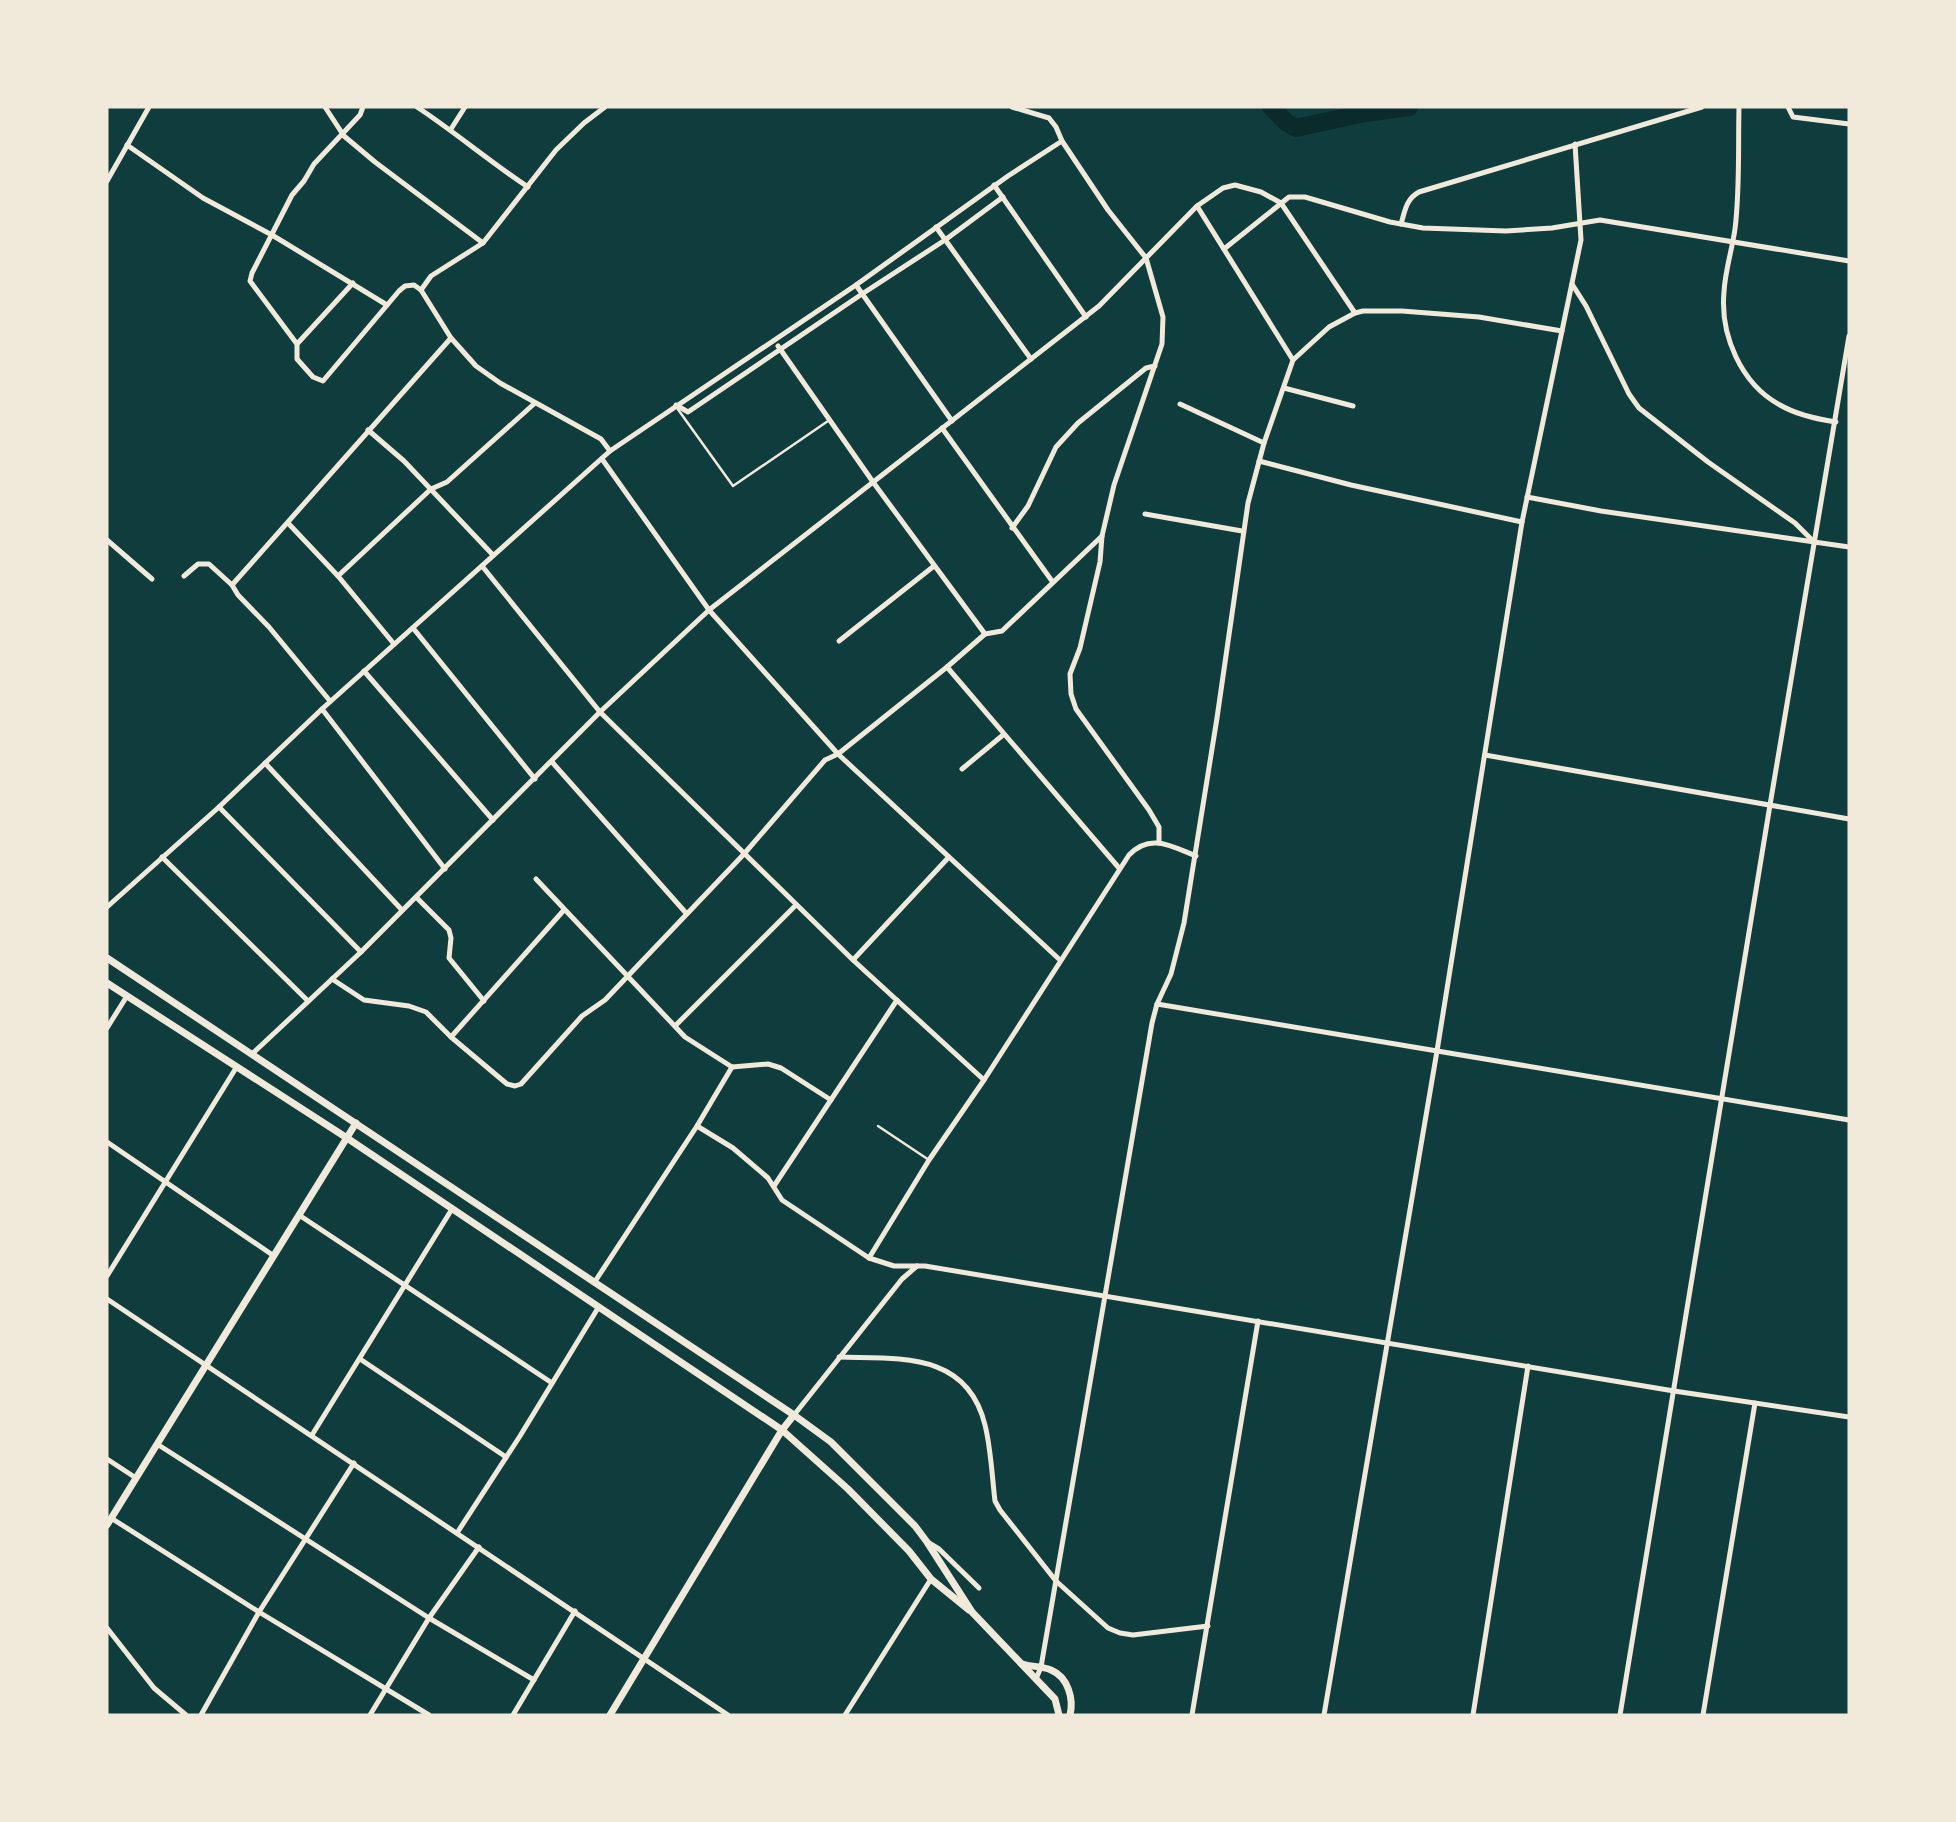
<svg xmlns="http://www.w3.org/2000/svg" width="1956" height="1822" font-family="'PT Sans',sans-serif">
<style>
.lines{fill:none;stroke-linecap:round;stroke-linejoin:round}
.river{stroke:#0a2a2b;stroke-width:18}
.service{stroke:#f1e9da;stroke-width:2.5}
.minor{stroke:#f1e9da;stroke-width:5}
.tertiary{stroke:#f1e9da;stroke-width:7}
</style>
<rect width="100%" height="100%" fill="#0f3d3e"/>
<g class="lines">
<polyline class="river" points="1271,107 1287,123 1296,128 1365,113 1409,107"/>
<g class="service">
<polyline points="677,408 733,486 828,421"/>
<polyline points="878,1126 929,1160"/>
</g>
<g class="minor">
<polyline points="325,107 344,136 375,162 483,243"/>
<polyline points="363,107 360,115 314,164 304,181 292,195 252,273 250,281 297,344 297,359 313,377 323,381 399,291 405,286 414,285 421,290 451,338 476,366 500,383 601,439 610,451"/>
<path d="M417,107c38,25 73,55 111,80"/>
<polyline points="1012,107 1049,118 1056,127 1062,141 1108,210 1146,258 1163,317 1162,344 1114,485 1102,536 1100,562 1080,648 1070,674 1071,694 1076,709 1149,810 1159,827 1159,843"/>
<path d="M1739,107c-1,40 1,82 -4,122 -3,21 -10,42 -11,63 -4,43 17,92 56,113 17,10 36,14 56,17"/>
<polyline points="1788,107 1793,117 1849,124"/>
<polyline points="451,129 465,107"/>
<polyline points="127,145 203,198 272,235 387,305"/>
<polyline points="107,181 149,107"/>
<polyline points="994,185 1086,317"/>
<polyline points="1197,206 1293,360"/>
<path d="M1401,224c4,-13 5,-25 18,-32l283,-85"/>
<polyline points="936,227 1031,359"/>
<polyline points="1224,249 1289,197 1305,197 1390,222 1423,228 1506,231 1552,228 1600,220 1849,261"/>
<polyline points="1572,284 1586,306 1629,394 1639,408 1708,462 1795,523 1815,543"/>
<polyline points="856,285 952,421"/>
<polyline points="421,290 431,276 483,243 556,150 584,123 605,107"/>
<polyline points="297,344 353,283"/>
<polyline points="778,346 873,482 985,634"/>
<polyline points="1284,388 1353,406"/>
<polyline points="1180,404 1264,443"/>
<polyline points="676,405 688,412 862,294 945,240 1003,197"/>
<polyline points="942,428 1052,581"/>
<polyline points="368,430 404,461 493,555"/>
<polyline points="602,459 709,610 838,754 1060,960"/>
<polyline points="1259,461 1351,485 1522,522"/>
<polyline points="1527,497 1601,511 1849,547"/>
<polyline points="1145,514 1242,531"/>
<polyline points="288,523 338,576 394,644"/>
<polyline points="1012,528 1028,506 1056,447 1078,423 1146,368 1155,366"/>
<polyline points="107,540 152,579"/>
<polyline points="482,566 600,712 853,960 984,1080"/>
<polyline points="184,576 198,564 209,564 232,585 238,595 269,627 330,701"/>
<polyline points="338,576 431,489 447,482 535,403"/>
<polyline points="232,585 451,338"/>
<polyline points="413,628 535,779"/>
<polyline points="839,641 934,566"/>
<polyline points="947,667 1119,868"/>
<polyline points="364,671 493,820"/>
<polyline points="322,709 445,869"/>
<polyline points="1485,755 1849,819"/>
<polyline points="552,762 686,913"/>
<polyline points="265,763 402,910"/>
<polyline points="962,769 1003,735"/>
<polyline points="219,807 361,952"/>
<polyline points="162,857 308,1001"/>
<polyline points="536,879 685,1037 732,1067 768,1064 781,1068 831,1100"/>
<polyline points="416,897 449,930 451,938 449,958 484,1001"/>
<polyline points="107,907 219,807 322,709 610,451 856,285 1008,176 1062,141"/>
<polyline points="853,960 948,858"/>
<polyline points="332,979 364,1000 409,1006 426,1012 451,1037 507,1084 515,1086 521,1084 582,1016 605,1000 744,854 825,760 838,754 947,667 985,634 1002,631 1102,536"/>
<polyline points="1157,1004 1849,1120"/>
<polyline points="675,1026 796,905"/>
<polyline points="107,1028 127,996"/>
<polyline points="451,1037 564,910"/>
<polyline points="252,1054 361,952 600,712 709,610 1099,306 1197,206 1223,188 1235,185 1261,192 1281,203 1355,313"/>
<polyline points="697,1126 733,1148 768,1178 782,1200 869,1258 894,1266 925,1266 1674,1391 1849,1417"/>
<polyline points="107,1142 274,1256"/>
<polyline points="774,1186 897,1000"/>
<polyline points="299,1215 552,1383"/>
<path d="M869,1258l60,-98 55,-80 145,-225c21,-22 42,-9 67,1"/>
<polyline points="107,1276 236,1068"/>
<polyline points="594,1283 697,1126 732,1067"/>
<polyline points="107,1299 728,1715"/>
<path d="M839,1357c60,2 128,-6 146,68 6,24 7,51 10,76l5,9 56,71 52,47 12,5 13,2 75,-9"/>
<polyline points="360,1359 506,1457"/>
<polyline points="794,1415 902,1279 917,1266"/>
<polyline points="312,1435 452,1209"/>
<polyline points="157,1444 429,1618 534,1680"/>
<polyline points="107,1459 136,1478"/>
<polyline points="111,1518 259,1612 429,1715"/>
<polyline points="457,1533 520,1436 598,1308"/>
<polyline points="929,1543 939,1549 979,1588"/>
<polyline points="107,1628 154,1688 186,1715"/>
<polyline points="1036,1679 1041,1667 1152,1023 1157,1004 1171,974 1184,923 1217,718 1248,503 1264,443 1293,360 1329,327 1355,313 1363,311 1402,311 1479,317 1562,331"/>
<polyline points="201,1715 259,1612 354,1463"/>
<polyline points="370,1715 429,1618 479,1547"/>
<polyline points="513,1715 575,1611"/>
<polyline points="845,1715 931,1579"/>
<polyline points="1192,1715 1258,1321"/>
<polyline points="1324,1715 1437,1051 1522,522 1581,240 1575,144"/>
<polyline points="1473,1715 1528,1366"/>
<polyline points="1620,1715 1770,805 1849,336"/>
<polyline points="1703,1715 1755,1403"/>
</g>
<g class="tertiary">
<polyline points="107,958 794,1415 831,1442 915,1526 927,1542 972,1612 1055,1699 1059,1715"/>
<polyline points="107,983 347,1138 782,1430 848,1489 909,1551 931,1579 969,1610"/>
<polyline points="107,1525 356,1123"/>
<path d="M1022,1664c10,3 20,2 29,6 17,7 23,29 19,45"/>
<polyline points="610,1715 782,1430 794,1415"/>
</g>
</g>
<rect width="1956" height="1822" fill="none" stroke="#f1e9da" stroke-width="217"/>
</svg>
